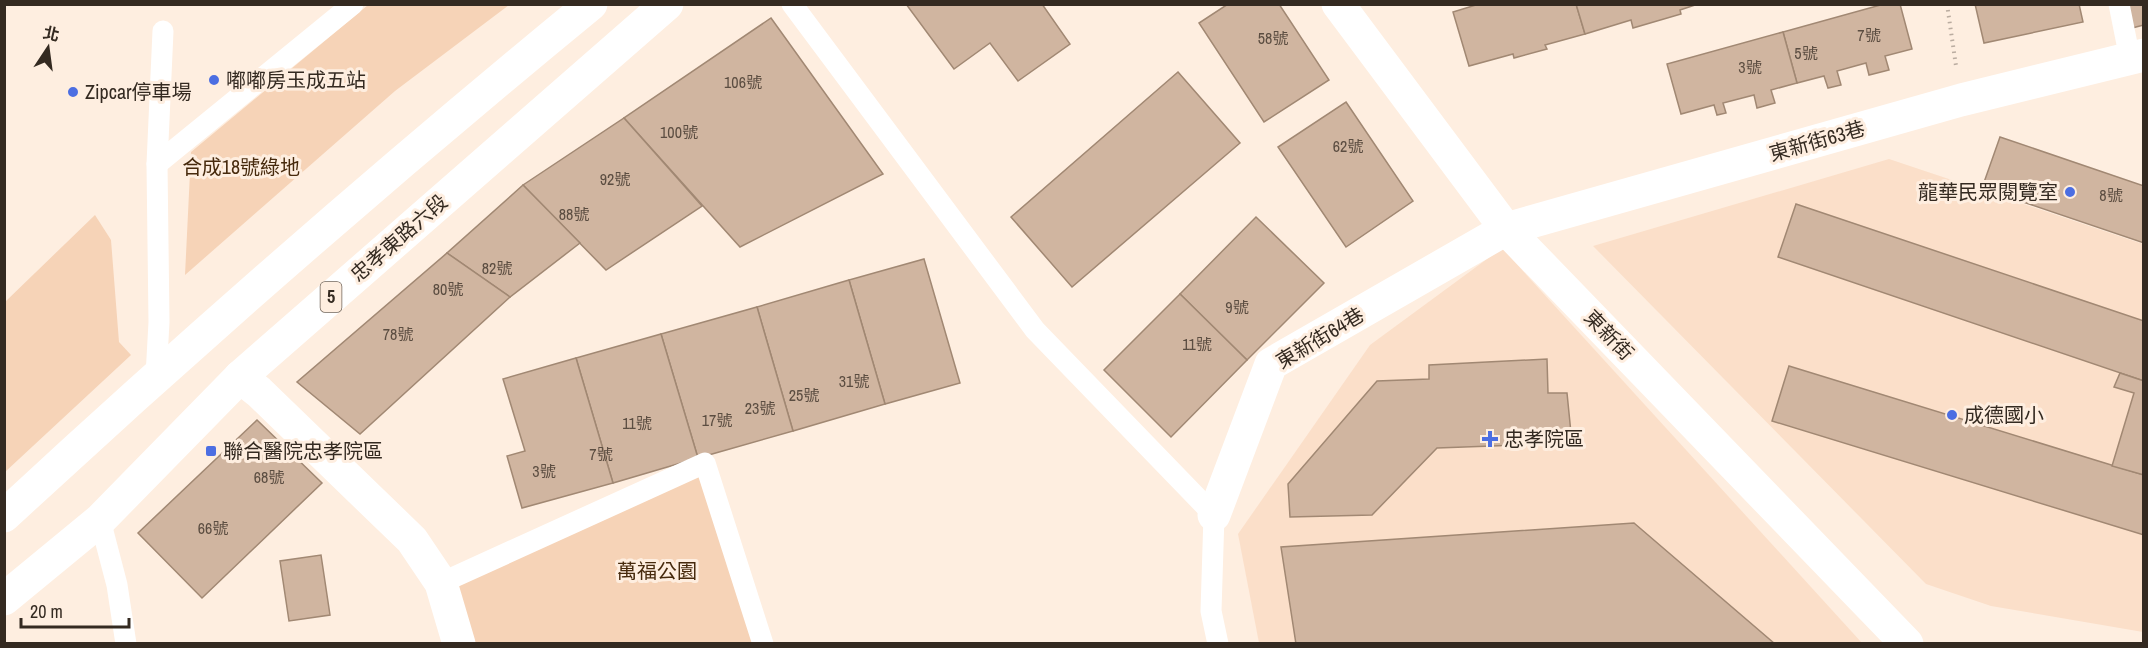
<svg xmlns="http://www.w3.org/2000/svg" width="2148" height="648" font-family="'Archivo Narrow','Noto Sans TC',sans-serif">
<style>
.built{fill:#fbdfc9}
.green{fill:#f6d3b7}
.building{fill:#d0b5a0;stroke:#a18873;stroke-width:1.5}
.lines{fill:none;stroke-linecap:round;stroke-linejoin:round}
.path{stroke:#baaca0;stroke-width:4;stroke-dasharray:1.5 4.5;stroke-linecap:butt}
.service{stroke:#fff;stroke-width:21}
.minor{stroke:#fff;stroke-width:33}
.tertiary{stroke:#fff;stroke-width:33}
.primary{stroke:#fff;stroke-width:33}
.poi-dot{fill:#4c6ee2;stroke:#feeee0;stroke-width:2}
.labels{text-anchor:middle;stroke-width:6;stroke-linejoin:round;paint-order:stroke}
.number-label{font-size:16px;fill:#5b4d41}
.shield{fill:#feeee0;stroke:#71655a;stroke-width:1.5}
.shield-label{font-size:18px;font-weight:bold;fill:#342a21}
.poi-label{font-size:20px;fill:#342a21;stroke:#feeee0;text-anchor:start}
.street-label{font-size:20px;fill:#342a21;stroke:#feeee0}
.park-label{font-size:20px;fill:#472a0d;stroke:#feeee0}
</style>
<rect width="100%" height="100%" fill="#feeee0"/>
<g class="built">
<polygon points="1889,159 2143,244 2143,632 1991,606 1926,584 1593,246"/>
<polygon points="1502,248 1862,643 1259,643 1238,534 1370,345"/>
</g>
<g class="green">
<polygon points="368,5 509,5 395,91 185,275 191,152"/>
<polygon points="95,215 111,240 119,342 131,355 5,472 5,302"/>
<polygon points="702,471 757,643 469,643 452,585"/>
</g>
<g class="building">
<polygon points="906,4 1042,4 1070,44 1018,81 990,43 954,69"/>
<polygon points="1228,4 1279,4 1329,80 1264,122 1199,23"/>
<polygon points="1479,4 1576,4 1585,34 1545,45 1547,49 1514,58 1513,54 1469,66 1453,12"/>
<polygon points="1576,4 1698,4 1680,10 1681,14 1633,28 1631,20 1585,34"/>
<polygon points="1884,4 1900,4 1912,49 1885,56 1889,70 1869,75 1866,63 1837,71 1841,85 1828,88 1824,76 1797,83 1783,32"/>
<polygon points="1975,4 2079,4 2083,22 1984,43"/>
<polygon points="2127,4 2144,4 2144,25 2132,28"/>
<polygon points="771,18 883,174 740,247 624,118"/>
<polygon points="1783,32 1797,83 1771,90 1775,103 1757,108 1754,95 1723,103 1726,113 1717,115 1714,105 1681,114 1667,64"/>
<polygon points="1178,72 1240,143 1072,287 1011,217"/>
<polygon points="1346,102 1413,201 1346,247 1278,147"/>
<polygon points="624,118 702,206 606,270 523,185"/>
<polygon points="2000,137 2144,186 2144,243 1982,188"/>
<polygon points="523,185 580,243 510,297 447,253"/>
<polygon points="1796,204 2144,321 2144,381 1778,257"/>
<polygon points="1256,217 1324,283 1247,360 1180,294"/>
<polygon points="447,253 510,297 360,434 297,382"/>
<polygon points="924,259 960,383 885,404 849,280"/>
<polygon points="849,280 885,404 793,431 757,307"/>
<polygon points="1180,294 1247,360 1171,437 1104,370"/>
<polygon points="757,307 793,431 698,458 661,334"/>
<polygon points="661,334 698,458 613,483 576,358"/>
<polygon points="576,358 613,483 522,508 507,456 525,451 503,379"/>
<polygon points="1547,359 1548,393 1567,393 1572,443 1437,448 1372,515 1290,517 1288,484 1377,381 1429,379 1429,365"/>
<polygon points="1789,366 2144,475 2144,535 1772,421"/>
<polygon points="2120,373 2144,381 2144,475 2112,466 2134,393 2114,387"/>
<polygon points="257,420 322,483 202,598 138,533"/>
<polygon points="1634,523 1775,644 1296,644 1281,547"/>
<polygon points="321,555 330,615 289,621 280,561"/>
</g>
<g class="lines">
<polyline class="path" points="1947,4 1956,66"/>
<g class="service">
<polyline points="792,4 1035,330 1214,515 1211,611 1218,644"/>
<polyline points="2119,4 2130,59"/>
<polyline points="157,164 353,4"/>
<polyline points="156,376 159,322 157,164 163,31"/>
<polyline points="100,520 117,585 126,644"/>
<polyline points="441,583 705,463 763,644"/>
</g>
<g class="minor">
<polyline points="240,377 259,392 412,540 441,583 459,644"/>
<polyline points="1214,515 1271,364 1506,229 1961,100 2144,55"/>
</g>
<polyline class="tertiary" points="1338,4 1506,229 1907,644"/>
<g class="primary">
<path d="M4,516c191,-177 386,-347 587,-512"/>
<polyline points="4,599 100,520 240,377 667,4"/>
</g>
</g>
<g class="poi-dot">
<circle cx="214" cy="80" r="6"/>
<circle cx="73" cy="92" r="6"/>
<circle cx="2070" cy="192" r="6"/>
<circle cx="1952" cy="415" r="6"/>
<path d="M1487 430h6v6h6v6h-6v6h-6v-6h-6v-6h6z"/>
<rect x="205" y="445" width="12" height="12" rx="3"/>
</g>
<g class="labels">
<g class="number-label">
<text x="1869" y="41">7號</text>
<text x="1273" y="44">58號</text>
<text x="1806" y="59">5號</text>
<text x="1750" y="73">3號</text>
<text x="743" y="88">106號</text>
<text x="679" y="138">100號</text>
<text x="1348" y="152">62號</text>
<text x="615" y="185">92號</text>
<text x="2111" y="201">8號</text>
<text x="574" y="220">88號</text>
<text x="497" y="274">82號</text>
<text x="448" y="295">80號</text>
<text x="1237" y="313">9號</text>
<text x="398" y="340">78號</text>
<text x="1197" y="350">11號</text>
<text x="854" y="387">31號</text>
<text x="804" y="401">25號</text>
<text x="760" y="414">23號</text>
<text x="717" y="426">17號</text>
<text x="637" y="429">11號</text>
<text x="601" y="460">7號</text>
<text x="544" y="477">3號</text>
<text x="269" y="483">68號</text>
<text x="213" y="534">66號</text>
</g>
<rect class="shield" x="320.5" y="282" width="21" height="30" rx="4.5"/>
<g class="shield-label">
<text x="331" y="303">5</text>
</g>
<g class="poi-label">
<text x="226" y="87">嘟嘟房玉成五站</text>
<text x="85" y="99">Zipcar停車場</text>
<text x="2058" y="199" text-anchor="end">龍華民眾閱覽室</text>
<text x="1964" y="422">成德國小</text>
<text x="1504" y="446">忠孝院區</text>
<text x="223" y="458">聯合醫院忠孝院區</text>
</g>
<g class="street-label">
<text transform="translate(1817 141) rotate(-16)" y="7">東新街63巷</text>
<text transform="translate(399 238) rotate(-41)" y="7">忠孝東路六段</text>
<text transform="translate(1609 335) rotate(46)" y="7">東新街</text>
<text transform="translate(1320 338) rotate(-31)" y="7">東新街64巷</text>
</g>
<g class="park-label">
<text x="241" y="174">合成18號綠地</text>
<text x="657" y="578">萬福公園</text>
</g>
</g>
<rect width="2148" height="648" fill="none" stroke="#342a21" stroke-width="12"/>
<g transform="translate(48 48) rotate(13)" stroke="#feeee0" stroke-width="4.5" paint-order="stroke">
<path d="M0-4.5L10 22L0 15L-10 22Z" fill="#342a21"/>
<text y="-9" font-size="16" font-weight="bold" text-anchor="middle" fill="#342a21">北</text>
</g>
<path d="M21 618v9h108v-9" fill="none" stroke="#342a21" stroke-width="3"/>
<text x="30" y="618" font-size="18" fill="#342a21" stroke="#feeee0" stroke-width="4.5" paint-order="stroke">20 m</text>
</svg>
